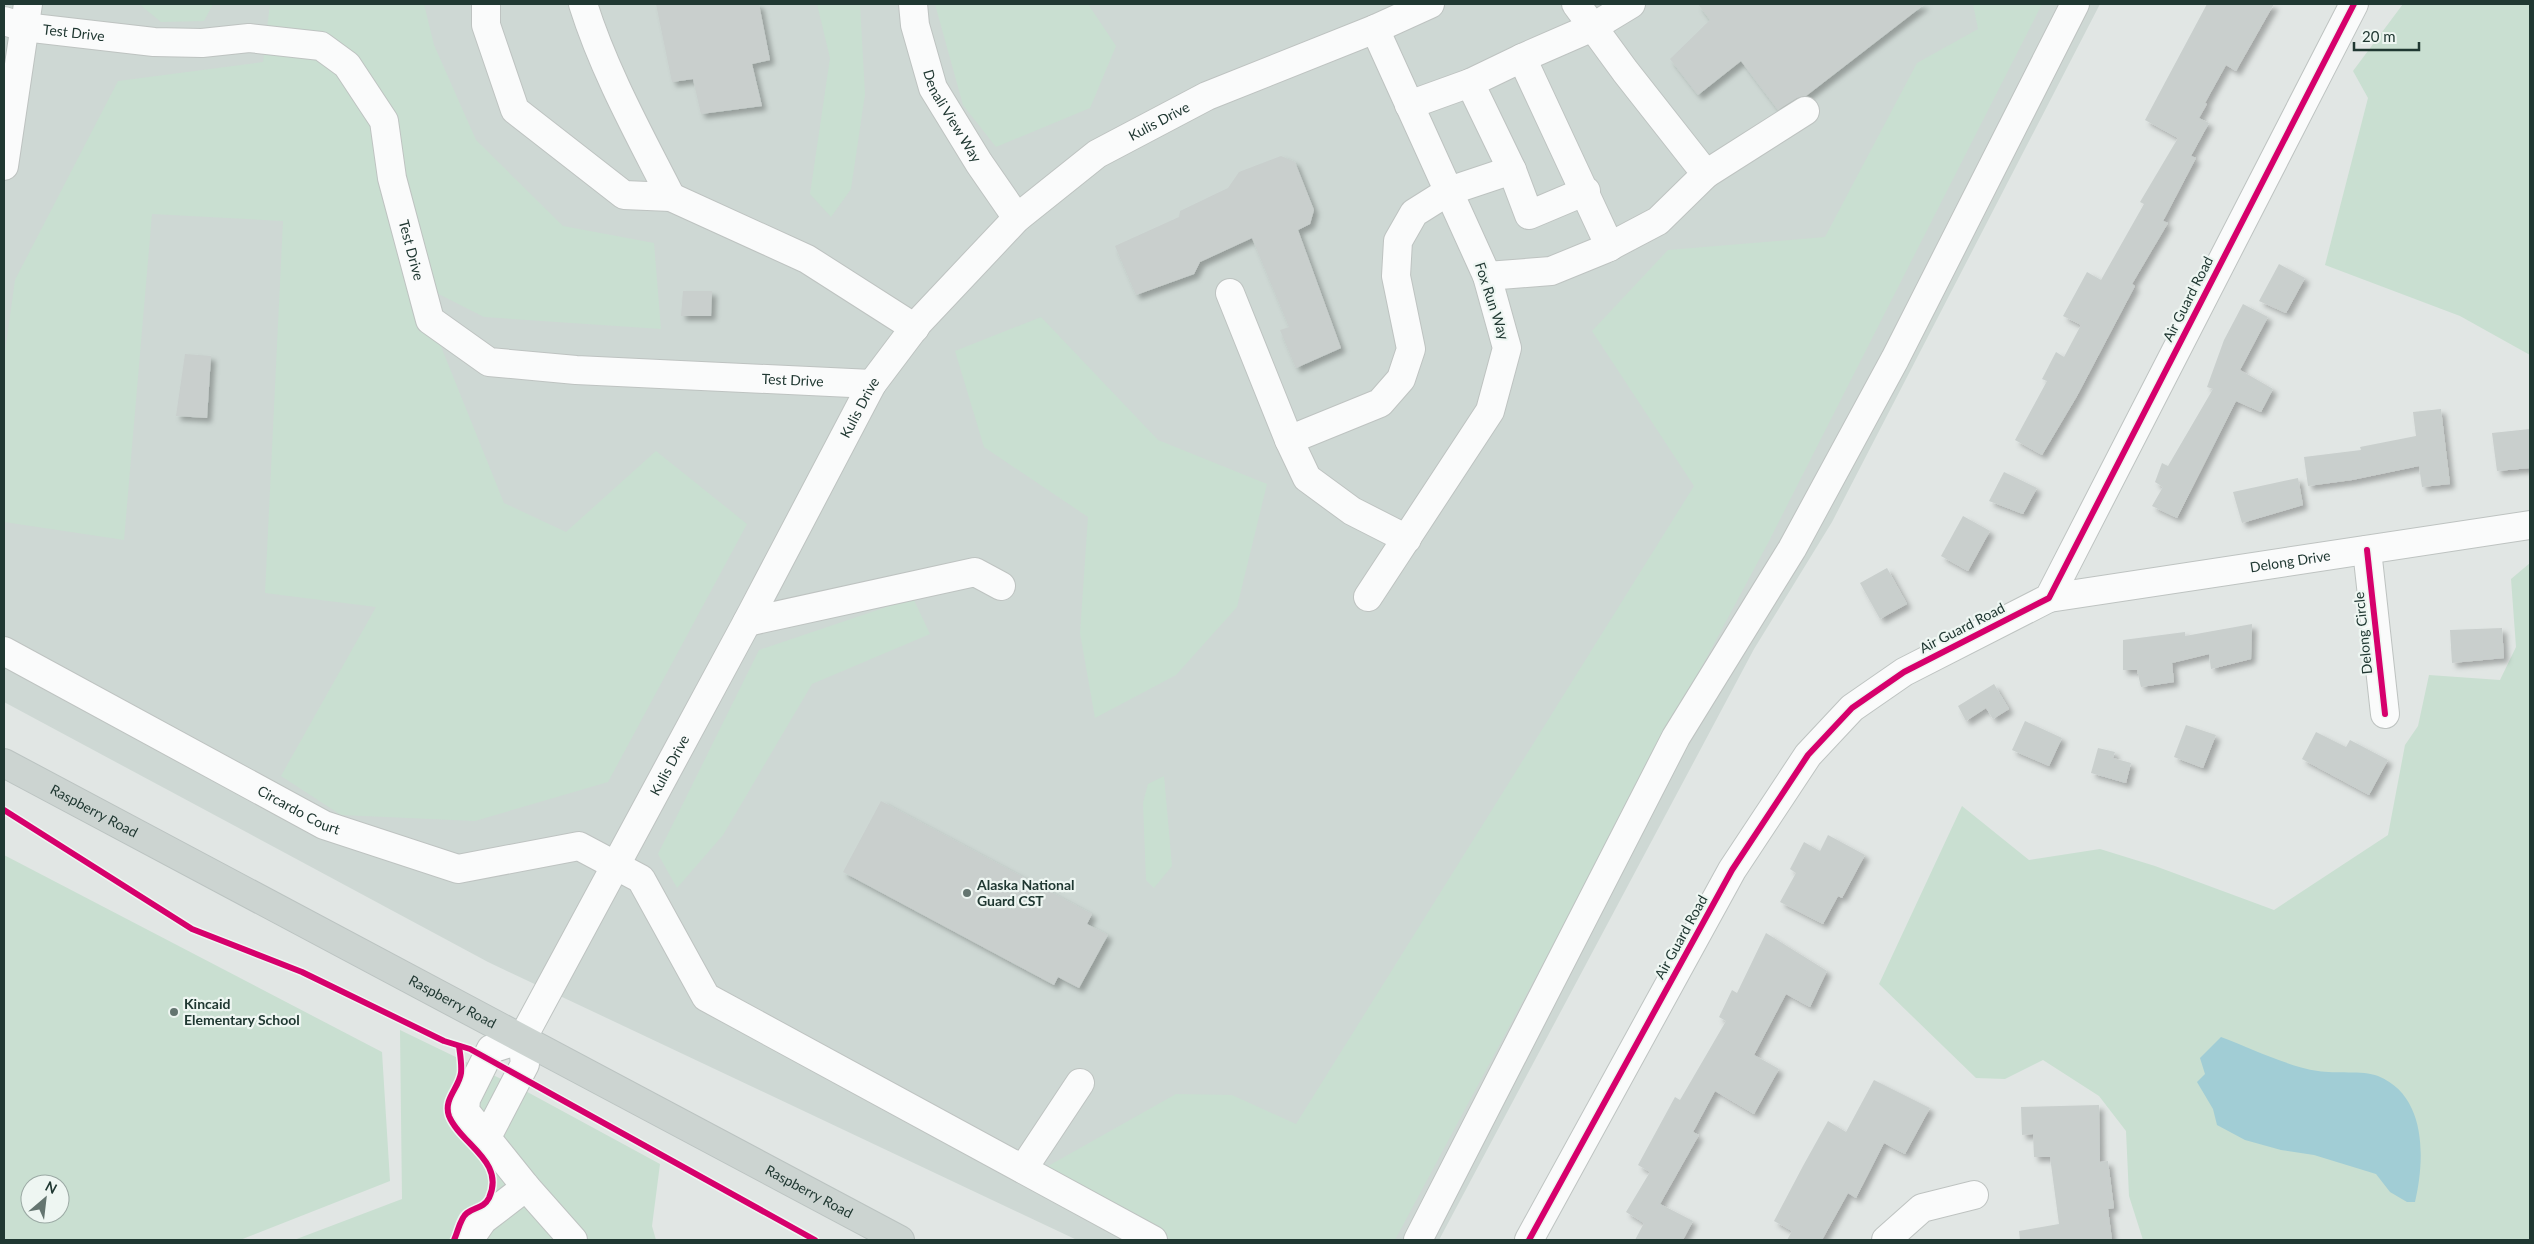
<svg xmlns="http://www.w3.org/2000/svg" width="2534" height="1244" font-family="Lato,sans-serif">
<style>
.built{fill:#ced8d4}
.green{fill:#c9dfd1;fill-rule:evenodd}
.water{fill:#a1cdd5}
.building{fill:#c9cfcd;filter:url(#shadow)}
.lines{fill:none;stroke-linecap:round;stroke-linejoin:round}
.minor-casing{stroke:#bec3c1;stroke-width:30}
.major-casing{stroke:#bbc3c1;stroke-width:30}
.minor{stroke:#fafbfb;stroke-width:28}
.major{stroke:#ccd4d1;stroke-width:28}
.cycleway-casing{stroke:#eef6f2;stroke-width:9}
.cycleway{stroke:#d6006c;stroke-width:6}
.poi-dot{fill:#647570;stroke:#eef6f2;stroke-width:2}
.labels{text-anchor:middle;stroke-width:4.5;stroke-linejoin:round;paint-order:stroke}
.street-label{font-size:14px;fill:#203832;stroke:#eef6f2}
.poi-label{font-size:14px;font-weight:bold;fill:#203832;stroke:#eef6f2;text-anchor:start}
</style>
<defs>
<filter id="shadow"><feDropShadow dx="4.5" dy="4.5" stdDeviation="2.5" flood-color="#0004"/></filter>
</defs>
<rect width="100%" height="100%" fill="#e1e6e4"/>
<polygon class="built" points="4,4 2100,4 1832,522 1754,649 1439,1240 1077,1240 488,962 4,702"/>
<g class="green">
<polygon points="139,4 213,4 204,21 161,22"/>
<polygon points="270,4 424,4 434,45 476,140 563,226 654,243 661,329 484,317 415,282 504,503 566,532 656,451 747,524 608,782 475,821 341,815 281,776 376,607 265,593 283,221 152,214 124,540 4,522 4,359 15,280 118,81 263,62"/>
<polygon points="817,4 860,4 865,94 851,189 831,217 810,194 830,58"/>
<polygon points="935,4 1088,4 1116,46 1090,108 996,147 963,105"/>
<polygon points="1973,4 2042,4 1769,541 1395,1240 1172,1240 1041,1170 1176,1094 1232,1095 1296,1124 1694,486 1592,331 1668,250 1825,237 1917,63 1978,29"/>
<polygon points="2403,4 2530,4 2530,355 2460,316 2325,265 2368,98 2353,71"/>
<polygon points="1041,317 1158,440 1267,484 1237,607 1176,675 1095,718 1080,633 1088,517 984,447 955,351"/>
<polygon points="2530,563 2530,1240 2143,1240 2129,1196 2126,1131 2099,1096 2043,1060 2005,1079 1976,1078 1879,984 1962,806 2029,860 2100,849 2155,866 2274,910 2388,835 2405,745 2418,726 2429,675 2500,680 2516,647 2511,579"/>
<polygon points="913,598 930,634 812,684 723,835 677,888 658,854 759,650"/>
<polygon points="1164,776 1172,866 1154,888 1146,880 1143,803 1148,784"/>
<path d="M4,855l378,197 8,129 -150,59h-236zM30,1184h30v30h-30z"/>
<polygon points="400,1030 520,1088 660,1164 652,1226 656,1240 294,1240 402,1199"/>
</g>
<path class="water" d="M2221,1037c30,11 65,29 97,34 17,3 44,-1 60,5 49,20 47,83 37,126h-8l-17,-10 -14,-18 -62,-19 -33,-5 -36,-10 -28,-15 -4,-16 -16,-27 8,-8 -5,-16z"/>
<g class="building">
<polygon points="656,4 759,4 770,60 752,64 762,106 701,114 693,79 672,82"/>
<polygon points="1698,4 1925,4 1806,96 1797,98 1778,110 1741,61 1698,95 1670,59 1710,20"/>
<polygon points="2207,4 2274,4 2236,71 2226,65 2205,103 2207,104 2199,118 2209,123 2191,156 2196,158 2163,221 2168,223 2132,284 2135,286 2077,396 2042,455 2015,440 2047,381 2042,379 2056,352 2064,357 2081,325 2063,316 2087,272 2101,280 2144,204 2140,202 2178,138 2145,120"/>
<polygon points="1281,156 1295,162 1314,210 1310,224 1298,230 1341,348 1296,368 1280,330 1289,327 1252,238 1200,262 1194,274 1136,295 1115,246 1179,217 1180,211 1228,188 1239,172"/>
<polygon points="2279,264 2305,278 2286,313 2259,301"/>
<polygon points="683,291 712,291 711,316 681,316"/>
<polygon points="2243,304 2268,317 2240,370 2273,389 2261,412 2236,401 2177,518 2152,506 2163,487 2155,482 2162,463 2168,466 2213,389 2207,387 2224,340"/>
<polygon points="185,354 211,356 207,418 176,416"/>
<polygon points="2441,409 2450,484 2422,487 2419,466 2352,480 2308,486 2304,457 2361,450 2360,447 2416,436 2413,412"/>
<polygon points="2530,429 2530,468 2497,471 2492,433"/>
<polygon points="2004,472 2037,488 2023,514 1989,501"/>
<polygon points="2298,478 2303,505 2242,523 2233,492"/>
<polygon points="1963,516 1990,531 1968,571 1941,556"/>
<polygon points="1887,568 1907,604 1880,619 1860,583"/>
<polygon points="2252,624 2251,659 2211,669 2209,654 2172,663 2174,682 2141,687 2137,670 2123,670 2123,640 2185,632 2185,636"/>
<polygon points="2502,628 2504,658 2452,663 2450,630"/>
<polygon points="1994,684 2009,709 1993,719 1986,708 1966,721 1958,706"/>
<polygon points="2025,721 2062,738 2049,766 2012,750"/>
<polygon points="2186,725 2216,735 2203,768 2174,757"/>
<polygon points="2316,732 2346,747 2350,740 2388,760 2369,795 2302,759"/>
<polygon points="2098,748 2115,752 2113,758 2131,763 2126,783 2091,773"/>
<polygon points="881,801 1092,914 1087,924 1108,935 1079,988 1058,977 1054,985 843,872"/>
<polygon points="1828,835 1865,855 1842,898 1838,896 1823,924 1780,902 1796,873 1790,869 1804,842 1820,851"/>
<polygon points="1766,933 1827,971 1810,1007 1786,994 1754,1055 1779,1069 1754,1114 1715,1091 1693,1132 1699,1135 1660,1204 1693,1221 1683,1240 1635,1240 1644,1223 1626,1212 1650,1172 1638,1165 1675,1097 1680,1100 1726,1021 1719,1017 1732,990 1737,993"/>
<polygon points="1874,1080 1930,1108 1905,1154 1884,1143 1856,1198 1848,1193 1822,1240 1787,1240 1792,1231 1774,1221 1803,1166 1828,1121 1846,1132"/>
<polygon points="2099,1105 2100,1162 2108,1161 2114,1208 2108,1209 2112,1240 2020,1240 2019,1231 2059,1224 2050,1157 2034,1157 2033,1134 2022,1135 2021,1107"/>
</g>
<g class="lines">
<g class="minor-casing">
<g id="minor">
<polyline points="486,4 486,25 515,110 624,195 671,197 807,259 915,328"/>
<path d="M583,4c21,67 56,130 88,193"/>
<path id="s1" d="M913,4l2,21 18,63 46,75 38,55"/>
<path id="s2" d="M4,21l20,6 130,15 48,1 47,-5 72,8 26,19 37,56 8,57 38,142 59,42 87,8 296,14"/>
<polyline points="1522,58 1593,27 1631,4"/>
<polyline points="1409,105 1470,83"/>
<polyline points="4,166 28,4"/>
<polyline points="1706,174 1805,111"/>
<polyline points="1586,191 1529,215 1512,170 1470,83 1522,58 1610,247"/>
<polyline points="1487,276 1551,271 1605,249 1658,221 1706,174 1625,71 1576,4"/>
<polyline points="1230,293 1289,440 1380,403 1401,379 1411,349 1396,276 1398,241 1414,213 1449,191 1512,170"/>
<polyline points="1289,440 1307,478 1352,511 1407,539"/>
<polyline points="2367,550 2385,714"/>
<polyline points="1368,597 1490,411 1507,348 1487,276 1375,29"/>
<path id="s3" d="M2049,598l481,-73"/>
<polyline points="747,622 975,572 1001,586"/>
<path id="s4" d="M4,651l320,174 134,44 121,-23 62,33 65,118 447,243"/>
<path id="s5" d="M522,1039l225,-417 125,-238 46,-61 99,-105 80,-64 110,-58 168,-67 55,-25"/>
<polyline points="522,1039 491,1049 466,1099 465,1111 526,1187 573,1240"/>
<polyline points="487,1137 525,1064 522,1039"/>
<polyline points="1023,1169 1080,1083"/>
<polyline points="469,1240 483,1220 526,1187"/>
<polyline points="1418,1240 1676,737 1792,549 1895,359 2075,4"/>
<polyline points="1529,1240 1732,870 1808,755 1852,708 1904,672 2049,598 2354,4"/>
<polyline points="1886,1240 1922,1208 1974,1195"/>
</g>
</g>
<g class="major-casing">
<g id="major">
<path id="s6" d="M4,763l896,477"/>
</g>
</g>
<use href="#minor" class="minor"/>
<use href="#major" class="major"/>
<g class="cycleway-casing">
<g id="cycleway">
<polyline points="2367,550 2385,714"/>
<polyline points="4,810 192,929 302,972 444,1041 470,1049 815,1240"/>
<path d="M454,1240c4,-8 6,-22 13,-27 8,-6 17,-5 22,-15 17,-37 -29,-54 -40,-82 -6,-17 10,-28 12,-43 1,-9 -1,-19 -2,-27"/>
<polyline points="1529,1240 1732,870 1808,755 1852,708 1904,672 2049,598 2354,4"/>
</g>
</g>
<use href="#cycleway" class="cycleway"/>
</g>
<g class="poi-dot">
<circle cx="967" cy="893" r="5"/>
<circle cx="174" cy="1012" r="5"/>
</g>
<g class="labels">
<g class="street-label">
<text dy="5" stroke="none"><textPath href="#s2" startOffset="71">Test Drive</textPath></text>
<text dy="5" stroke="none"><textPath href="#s1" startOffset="120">Denali View Way</textPath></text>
<text dy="5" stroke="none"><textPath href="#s5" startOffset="1136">Kulis Drive</textPath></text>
<text dy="5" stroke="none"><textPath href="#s2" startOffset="551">Test Drive</textPath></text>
<text transform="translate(2188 299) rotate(-63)" y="5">Air Guard Road</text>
<text transform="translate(1492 301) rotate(72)" y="5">Fox Run Way</text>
<text dy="5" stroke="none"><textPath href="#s2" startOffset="1000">Test Drive</textPath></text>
<text dy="5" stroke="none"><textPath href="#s5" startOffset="716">Kulis Drive</textPath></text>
<text dy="5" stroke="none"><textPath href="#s3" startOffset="244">Delong Drive</textPath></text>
<text transform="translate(1962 628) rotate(-27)" y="5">Air Guard Road</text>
<text transform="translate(2363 633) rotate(-96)" y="5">Delong Circle</text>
<text dy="5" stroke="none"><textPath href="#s5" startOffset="311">Kulis Drive</textPath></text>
<text dy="5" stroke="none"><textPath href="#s4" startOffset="335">Circardo Court</textPath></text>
<text dy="5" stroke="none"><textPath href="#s6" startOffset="102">Raspberry Road</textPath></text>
<text transform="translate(1681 937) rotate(-61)" y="5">Air Guard Road</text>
<text dy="5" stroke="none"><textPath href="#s6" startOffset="508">Raspberry Road</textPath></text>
<text dy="5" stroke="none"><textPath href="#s6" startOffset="912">Raspberry Road</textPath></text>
</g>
<g class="poi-label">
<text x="977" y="890">Alaska National<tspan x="977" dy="16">Guard CST</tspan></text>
<text x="184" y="1009">Kincaid<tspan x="184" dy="16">Elementary School</tspan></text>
</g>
</g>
<rect width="2534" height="1244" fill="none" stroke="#203832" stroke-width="10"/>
<g transform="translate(45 1199) rotate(28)"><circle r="24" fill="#eef6f2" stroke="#9caaa5"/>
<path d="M0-4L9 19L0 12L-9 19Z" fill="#647570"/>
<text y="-8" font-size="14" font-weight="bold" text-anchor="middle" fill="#203832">N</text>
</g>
<path d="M2354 42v8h65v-8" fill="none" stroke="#203832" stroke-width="2.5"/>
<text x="2362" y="42" font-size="15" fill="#203832" stroke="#eef6f2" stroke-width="4" paint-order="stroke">20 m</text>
</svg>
